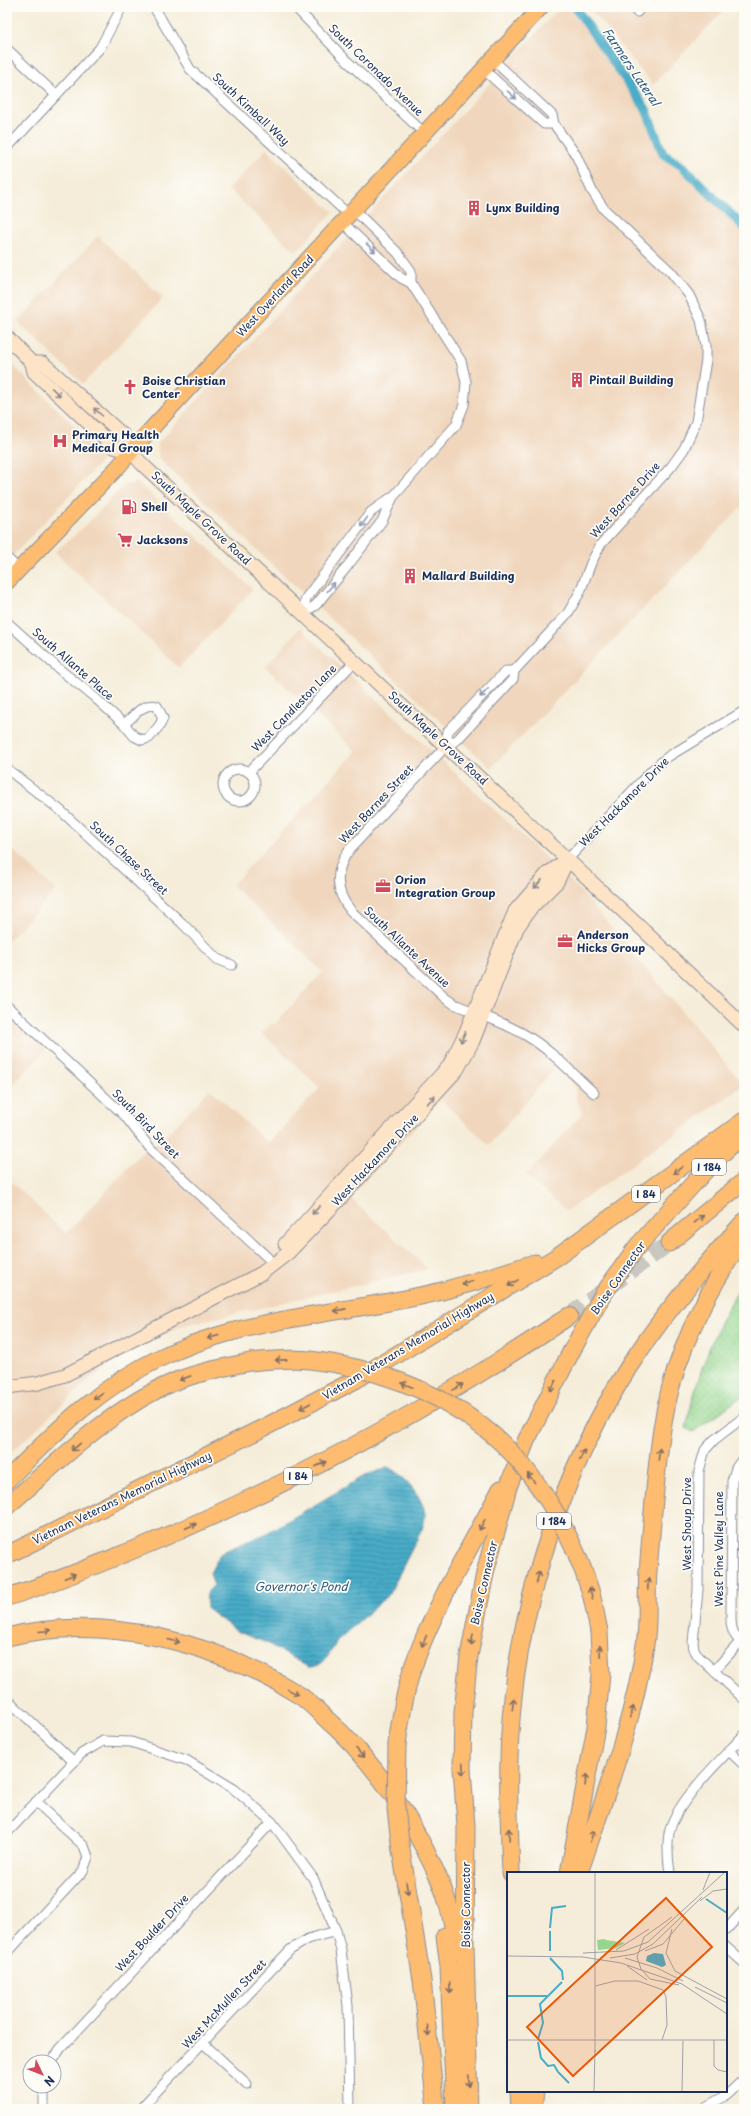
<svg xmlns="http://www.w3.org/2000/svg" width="751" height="2116" font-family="'Playpen Sans',sans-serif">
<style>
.built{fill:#f0d6bc}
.park{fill:url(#park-dots);stroke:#588276}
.water{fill:url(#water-rules);stroke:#326e93}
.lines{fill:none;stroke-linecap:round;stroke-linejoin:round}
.canal{stroke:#48acc8;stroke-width:9}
.highway-tunnel{stroke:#c9c7c0;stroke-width:17;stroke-dasharray:17 8;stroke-linecap:butt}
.street-casing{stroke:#888e9c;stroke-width:11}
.secondary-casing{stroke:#888e9c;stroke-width:15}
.primary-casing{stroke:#888e9c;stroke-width:17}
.highway-casing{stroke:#888e9c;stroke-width:19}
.street{stroke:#fff;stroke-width:9}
.secondary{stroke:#fee4c6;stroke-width:13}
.primary{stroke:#fdbc70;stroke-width:15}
.highway{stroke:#fdbc70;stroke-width:17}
.highway-bridge-casing{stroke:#888e9c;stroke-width:19;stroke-linecap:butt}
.highway-bridge{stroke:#fdbc70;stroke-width:17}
.oneway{stroke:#8d97ae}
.oneway2{stroke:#8c8a92}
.oneway3{stroke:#816e66}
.labels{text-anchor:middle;stroke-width:3.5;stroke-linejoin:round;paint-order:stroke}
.shield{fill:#fdfcf7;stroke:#5f6c8c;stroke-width:1}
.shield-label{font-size:10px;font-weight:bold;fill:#1b2f5e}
.street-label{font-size:11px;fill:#1b2f5e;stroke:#fdfcf7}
.poi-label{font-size:11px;font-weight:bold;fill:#1b2f5e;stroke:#fdfcf7;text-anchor:start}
.water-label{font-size:12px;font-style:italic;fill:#2b5b83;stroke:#fdfcf7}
.inset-river{fill:none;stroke:#48acc8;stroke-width:2}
.inset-road{fill:none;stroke:#9ea1a8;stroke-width:1}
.view{fill:#e8590c;fill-opacity:0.15;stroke:#e8590c;stroke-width:2}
.inset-edge{fill:none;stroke:#1b2f5e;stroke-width:2}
</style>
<defs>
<pattern id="park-dots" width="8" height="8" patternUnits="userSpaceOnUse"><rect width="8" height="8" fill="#94d68e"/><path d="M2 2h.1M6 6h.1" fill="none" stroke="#7fb87d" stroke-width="1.8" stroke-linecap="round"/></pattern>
<pattern id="water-rules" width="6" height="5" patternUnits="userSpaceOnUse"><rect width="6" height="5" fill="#48acc8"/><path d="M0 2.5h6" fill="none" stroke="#3b8ca6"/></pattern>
</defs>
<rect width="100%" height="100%" fill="#fdfcf7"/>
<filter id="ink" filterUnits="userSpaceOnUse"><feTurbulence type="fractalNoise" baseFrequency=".025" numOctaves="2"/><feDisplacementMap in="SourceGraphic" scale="8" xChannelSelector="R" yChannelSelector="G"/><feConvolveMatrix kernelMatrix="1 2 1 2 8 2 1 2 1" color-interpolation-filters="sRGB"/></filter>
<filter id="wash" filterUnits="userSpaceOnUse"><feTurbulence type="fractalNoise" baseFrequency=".012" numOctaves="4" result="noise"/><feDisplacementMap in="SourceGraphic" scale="16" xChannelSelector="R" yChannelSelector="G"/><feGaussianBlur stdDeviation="0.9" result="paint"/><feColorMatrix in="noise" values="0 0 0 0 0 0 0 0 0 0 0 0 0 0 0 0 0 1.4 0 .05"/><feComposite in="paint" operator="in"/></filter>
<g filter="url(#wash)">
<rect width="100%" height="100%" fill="#f5edd9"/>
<g class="built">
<polygon points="560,7 569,7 644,111 660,154 681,168 744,230 744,504 491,768 159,459 157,444"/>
<polygon points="589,7 727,7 653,85"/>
<polygon points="266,149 333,212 296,252 228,189"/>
<polygon points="98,236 163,298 83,384 18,322"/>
<polygon points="7,360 97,448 102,461 7,562"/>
<polygon points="137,482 253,589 179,668 55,552 88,523 125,485"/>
<polygon points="300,628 576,886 744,1085 567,1211 526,1176 583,1113 576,1099 575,1086 555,1068 489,1145 441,1100 349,1197 428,1269 181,1326 121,1357 89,1380 7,1456 7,1178 66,1234 143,1151 163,1139 210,1089 268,1143 320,1088 262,1033 272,1023 274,1025 323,972 232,885 356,751 265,667"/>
<polygon points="7,845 56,890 7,942"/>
<polygon points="7,1013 46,1049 7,1091"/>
</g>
<path class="park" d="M744,1282v113l-51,37 -7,-4c11,-52 28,-102 58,-146z"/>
<path class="water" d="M387,1467c16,6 38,32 38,49 0,4 -2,9 -3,13l-33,65 -50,45c-9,11 -13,29 -31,28l-41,-24 -29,-11 -31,-23c0,-10 -3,-17 7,-23l-4,-13 10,-19 7,-4 38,-16 96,-56z"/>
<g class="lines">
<polyline class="canal" points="575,7 646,109 663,154 682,166 744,227"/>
</g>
</g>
<g filter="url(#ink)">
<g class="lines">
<polyline class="highway-tunnel" points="569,1316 669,1243"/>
<g class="street-casing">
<g id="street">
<polyline points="154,7 190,69 349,215"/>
<polyline points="295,7 347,61 423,132"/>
<polyline points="632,7 637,12 641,7"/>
<polyline points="7,49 56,95"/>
<polyline points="483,69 544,124 554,124 552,115 492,59"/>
<path d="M554,124l22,31 16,36 12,18 67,63 18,23 12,25 5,26v14l-10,62 -12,27 -13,18 -70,77 -10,19 -11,29 -12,21 -54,58 -1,8 -56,61 -11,6 -97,104c-15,21 -14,42 2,61l94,87 9,6c24,10 50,18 73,32 25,15 46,38 67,57"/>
<polyline points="7,148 100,48 122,7"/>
<polyline points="342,222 401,278 411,283 411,271 398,253 354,210"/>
<polyline points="7,558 19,570"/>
<polyline points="303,613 316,605 346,568 382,521 393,497 456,425 464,405 466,382 461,361 411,283"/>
<polyline points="303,613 306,598 371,512 392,497"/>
<path d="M7,622l52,47 34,27 31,28 10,12 8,4 7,-2 11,-13 3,-7 -6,-12c-15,-4 -22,10 -33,18"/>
<polyline points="446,746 448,731 506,671 514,671"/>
<circle cx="239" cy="785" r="16"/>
<polyline points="7,769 60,810 182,923 217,959 232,965"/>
<polyline points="249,772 355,661"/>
<polyline points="568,859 653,769 669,756 744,711"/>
<polyline points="7,1006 125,1116 150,1148 268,1258"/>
<polyline points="744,1417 714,1440 705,1450 699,1471 698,1590 693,1643 694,1649 698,1656 744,1699"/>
<path d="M744,1457l-8,11 -4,13 -1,139c0,11 4,18 13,25"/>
<polyline points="714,1671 740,1642"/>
<polyline points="7,1699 74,1762"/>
<polyline points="729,1751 744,1765"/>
<polyline points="7,1833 81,1754 103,1741 131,1742 186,1760 234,1789 272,1822 313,1878 336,1931 341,1950 348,2006 350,2109"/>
<path d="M670,1873c-2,-13 -3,-27 -1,-40 6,-31 53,-74 75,-98"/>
<polyline points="726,1930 744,1910"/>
<polyline points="726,1947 744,1963"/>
<polyline points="7,1953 83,1871 88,1857 84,1846 36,1802"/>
<polyline points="203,2043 247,2084"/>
<polyline points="52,2062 60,2049 272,1822"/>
<polyline points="44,2086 44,2109"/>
<polyline points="140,2109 290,1950 308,1939 336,1931"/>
<polyline points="702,2109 727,2095 744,2079"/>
</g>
</g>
<g class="secondary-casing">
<g id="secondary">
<polyline points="7,337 32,363 34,372 114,447 131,452"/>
<polyline points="32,363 43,363 123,435 131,452 143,465 640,927 744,1026"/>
<polyline points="285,1244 449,1066 465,1034 515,911 548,873 567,860"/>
<polyline points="7,1387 38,1383 65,1375 262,1273 288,1253 339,1200 457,1070 473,1041 517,928 530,909 557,882 568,859"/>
</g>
</g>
<g class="primary-casing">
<polyline id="primary" points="7,582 117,468 141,440 541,7"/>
</g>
<g class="highway-casing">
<g id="highway">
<polyline points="676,1203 711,1164 744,1133"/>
<polyline points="669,1243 744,1181"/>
<path d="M7,1480c48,-48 92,-93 155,-123 83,-40 182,-43 272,-64 34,-8 67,-20 101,-30"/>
<path d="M7,1506c53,-45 104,-98 169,-125 24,-9 49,-14 74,-19"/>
<polyline points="7,1555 267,1426 357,1379 558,1256 744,1121"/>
<path d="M7,1597c47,-14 91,-33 136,-51 151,-62 291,-140 426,-230"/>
<path d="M7,1637c98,-24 208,5 292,58 8,5 16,13 23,20 51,44 90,103 117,164 10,23 15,48 18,72"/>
<path d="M397,1744c4,-27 8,-55 17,-80 22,-61 57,-118 87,-175"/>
<polyline points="401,1850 422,1980 436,2109"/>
<path d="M511,1873c-2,-51 -4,-103 0,-154 9,-120 54,-253 119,-354 33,-51 73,-98 114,-143"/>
<polyline points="569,1873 596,1727 601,1674 599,1631"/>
<path d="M579,1873c25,-75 54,-149 66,-228 4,-24 1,-49 3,-73 4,-48 7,-96 14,-143 10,-69 43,-136 82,-192"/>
<polyline points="445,1936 449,1967 455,2109"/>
<polyline points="519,2091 520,2109"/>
<polyline points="469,2109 465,1942 466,1826 462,1768 463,1712 469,1656 485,1573 508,1487 526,1441 571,1352"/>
<polyline points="533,2109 535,2091"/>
</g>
</g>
<use href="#street" class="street"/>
<use href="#secondary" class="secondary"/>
<use href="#primary" class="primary"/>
<use href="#highway" class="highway"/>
<g class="highway-bridge-casing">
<g id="highway-bridge">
<polyline points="571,1352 602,1296 636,1248 676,1203"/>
<path d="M250,1362c20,-2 41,-4 60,-2 62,7 124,29 173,67 49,37 89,105 107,163 4,13 6,28 9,41"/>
<polyline points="397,1744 396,1809 401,1850"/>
</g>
</g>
<use href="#highway-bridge" class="highway-bridge"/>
</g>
<defs><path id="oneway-shaft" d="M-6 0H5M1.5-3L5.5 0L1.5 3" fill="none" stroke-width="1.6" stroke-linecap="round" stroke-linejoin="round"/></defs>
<g class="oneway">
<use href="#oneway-shaft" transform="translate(512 95) rotate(41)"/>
<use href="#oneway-shaft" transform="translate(371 248) rotate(43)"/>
<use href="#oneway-shaft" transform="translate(364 522) rotate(126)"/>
<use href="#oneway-shaft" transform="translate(331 587) rotate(-50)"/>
<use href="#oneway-shaft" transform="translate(484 693) rotate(134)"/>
</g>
<g class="oneway2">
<use href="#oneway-shaft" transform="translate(56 392) rotate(43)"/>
<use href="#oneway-shaft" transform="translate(98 412) rotate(-138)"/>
<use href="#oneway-shaft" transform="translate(538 884) rotate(133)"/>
<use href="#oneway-shaft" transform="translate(463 1037) rotate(114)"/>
<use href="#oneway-shaft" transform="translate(431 1100) rotate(-46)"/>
<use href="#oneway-shaft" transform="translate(316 1210) rotate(133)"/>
</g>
<g class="oneway3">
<use href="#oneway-shaft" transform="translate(678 1170) rotate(144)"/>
<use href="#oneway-shaft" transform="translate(699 1219) rotate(-39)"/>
<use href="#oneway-shaft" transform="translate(467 1283) rotate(163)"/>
<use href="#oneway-shaft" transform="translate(513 1283) rotate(149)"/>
<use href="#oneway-shaft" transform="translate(340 1310) rotate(169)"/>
<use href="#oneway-shaft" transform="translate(213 1337) rotate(165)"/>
<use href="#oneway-shaft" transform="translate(281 1360) rotate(178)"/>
<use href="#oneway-shaft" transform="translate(185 1378) rotate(160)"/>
<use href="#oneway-shaft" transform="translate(407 1385) rotate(-159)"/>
<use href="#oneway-shaft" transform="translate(553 1386) rotate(117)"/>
<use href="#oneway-shaft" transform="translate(458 1387) rotate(-31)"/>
<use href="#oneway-shaft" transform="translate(98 1396) rotate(144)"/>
<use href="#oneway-shaft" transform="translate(305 1406) rotate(152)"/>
<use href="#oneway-shaft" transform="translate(76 1447) rotate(140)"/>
<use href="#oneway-shaft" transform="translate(659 1454) rotate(-84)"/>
<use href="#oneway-shaft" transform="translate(582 1455) rotate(-65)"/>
<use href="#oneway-shaft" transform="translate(321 1464) rotate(-27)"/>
<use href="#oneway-shaft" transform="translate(531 1478) rotate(-128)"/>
<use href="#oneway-shaft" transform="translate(482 1525) rotate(118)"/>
<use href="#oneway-shaft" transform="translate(191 1526) rotate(-23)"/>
<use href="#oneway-shaft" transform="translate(70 1576) rotate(-21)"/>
<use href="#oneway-shaft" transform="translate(538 1577) rotate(-75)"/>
<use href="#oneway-shaft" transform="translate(648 1584) rotate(-88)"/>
<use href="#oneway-shaft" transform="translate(591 1593) rotate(-104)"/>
<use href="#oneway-shaft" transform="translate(45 1631) rotate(-5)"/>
<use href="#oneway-shaft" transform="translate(472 1640) rotate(100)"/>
<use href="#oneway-shaft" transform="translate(174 1641) rotate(14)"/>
<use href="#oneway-shaft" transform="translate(424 1641) rotate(113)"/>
<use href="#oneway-shaft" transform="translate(600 1651) rotate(-93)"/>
<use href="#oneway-shaft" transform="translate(293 1692) rotate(29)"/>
<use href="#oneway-shaft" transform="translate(513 1704) rotate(-83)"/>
<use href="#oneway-shaft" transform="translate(632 1712) rotate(-76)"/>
<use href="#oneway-shaft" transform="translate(360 1753) rotate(50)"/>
<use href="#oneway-shaft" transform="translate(463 1769) rotate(88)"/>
<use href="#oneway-shaft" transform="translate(586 1780) rotate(-80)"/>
<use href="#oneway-shaft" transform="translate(509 1834) rotate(-92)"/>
<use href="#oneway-shaft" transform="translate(592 1836) rotate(-72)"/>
<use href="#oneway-shaft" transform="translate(407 1888) rotate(81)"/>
<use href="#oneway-shaft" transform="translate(450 1988) rotate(87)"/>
<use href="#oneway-shaft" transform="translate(428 2031) rotate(84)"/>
<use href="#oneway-shaft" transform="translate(469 2081) rotate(89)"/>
</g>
</g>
<defs>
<g id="building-bare" transform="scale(1.2)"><path d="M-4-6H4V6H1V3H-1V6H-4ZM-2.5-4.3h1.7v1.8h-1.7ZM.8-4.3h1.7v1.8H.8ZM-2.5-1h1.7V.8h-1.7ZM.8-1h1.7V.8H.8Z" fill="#d1495b" stroke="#fdfcf7" stroke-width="2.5" paint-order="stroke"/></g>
<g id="church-bare" transform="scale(1.2)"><path d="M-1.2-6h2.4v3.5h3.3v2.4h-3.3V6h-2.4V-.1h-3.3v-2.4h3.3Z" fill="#d1495b" stroke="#fdfcf7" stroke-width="2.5" paint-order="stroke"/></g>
<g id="hospital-bare" transform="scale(1.2)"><path d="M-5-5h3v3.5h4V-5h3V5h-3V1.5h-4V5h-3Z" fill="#d1495b" stroke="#fdfcf7" stroke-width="2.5" paint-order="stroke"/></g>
<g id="fuel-bare" transform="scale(1.2)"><path d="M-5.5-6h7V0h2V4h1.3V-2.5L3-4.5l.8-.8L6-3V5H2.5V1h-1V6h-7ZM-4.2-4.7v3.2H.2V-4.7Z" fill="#d1495b" stroke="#fdfcf7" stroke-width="2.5" paint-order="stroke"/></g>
<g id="supermarket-bare" transform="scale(1.2)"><path d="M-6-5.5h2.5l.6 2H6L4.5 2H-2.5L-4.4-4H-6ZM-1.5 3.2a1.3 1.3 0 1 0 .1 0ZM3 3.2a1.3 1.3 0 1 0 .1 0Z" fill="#d1495b" stroke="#fdfcf7" stroke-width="2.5" paint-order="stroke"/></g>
<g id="office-bare" transform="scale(1.2)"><path d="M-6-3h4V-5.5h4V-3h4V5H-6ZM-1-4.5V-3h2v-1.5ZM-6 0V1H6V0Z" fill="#d1495b" stroke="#fdfcf7" stroke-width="2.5" paint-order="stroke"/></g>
</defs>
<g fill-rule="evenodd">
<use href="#building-bare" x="474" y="208"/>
<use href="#building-bare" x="577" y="380"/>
<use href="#church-bare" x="130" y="387"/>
<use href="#hospital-bare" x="60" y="441"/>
<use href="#fuel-bare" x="129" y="507"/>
<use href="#supermarket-bare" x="125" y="540"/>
<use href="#building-bare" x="410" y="576"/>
<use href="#office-bare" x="383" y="886"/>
<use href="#office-bare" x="565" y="941"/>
</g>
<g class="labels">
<g class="shield">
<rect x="692" y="1159" width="34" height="16" rx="3"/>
<rect x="632" y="1186" width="28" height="16" rx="3"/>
<rect x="284" y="1468" width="28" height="16" rx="3"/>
<rect x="537" y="1513" width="34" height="16" rx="3"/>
</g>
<g class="shield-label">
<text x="709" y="1171">I 184</text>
<text x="646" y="1198">I 84</text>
<text x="298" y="1480">I 84</text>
<text x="554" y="1525">I 184</text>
</g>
<g class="street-label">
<text transform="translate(376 70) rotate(44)" y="4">South Coronado Avenue</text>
<text transform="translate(251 109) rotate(43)" y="4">South Kimball Way</text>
<text transform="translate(275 296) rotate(-47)" y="4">West Overland Road</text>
<text transform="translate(625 500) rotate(-48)" y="4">West Barnes Drive</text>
<text transform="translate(201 518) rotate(43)" y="4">South Maple Grove Road</text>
<text transform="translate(73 664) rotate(41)" y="4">South Allante Place</text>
<text transform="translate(294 708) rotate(-46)" y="4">West Candleston Lane</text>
<text transform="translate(438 738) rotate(43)" y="4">South Maple Grove Road</text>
<text transform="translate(624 802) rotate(-45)" y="4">West Hackamore Drive</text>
<text transform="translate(376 804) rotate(-47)" y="4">West Barnes Street</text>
<text transform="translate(129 858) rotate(43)" y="4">South Chase Street</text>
<text transform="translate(407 947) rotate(43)" y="4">South Allante Avenue</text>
<text transform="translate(146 1124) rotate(46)" y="4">South Bird Street</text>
<text transform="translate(375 1160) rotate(-47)" y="4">West Hackamore Drive</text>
<text transform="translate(618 1278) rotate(-55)" y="4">Boise Connector</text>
<text transform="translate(408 1346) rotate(-31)" y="4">Vietnam Veterans Memorial Highway</text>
<text transform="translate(122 1498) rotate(-26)" y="4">Vietnam Veterans Memorial Highway</text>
<text transform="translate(687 1524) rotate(-90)" y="4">West Shoup Drive</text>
<text transform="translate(719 1549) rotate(-90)" y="4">West Pine Valley Lane</text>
<text transform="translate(484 1583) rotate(-77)" y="4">Boise Connector</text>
<text transform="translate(466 1905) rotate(-90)" y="4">Boise Connector</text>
<text transform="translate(152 1933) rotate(-47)" y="4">West Boulder Drive</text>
<text transform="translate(224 2004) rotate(-47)" y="4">West McMullen Street</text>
</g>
<g class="poi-label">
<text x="486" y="212">Lynx Building</text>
<text x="589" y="384">Pintail Building</text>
<text x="142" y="385">Boise Christian<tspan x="142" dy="13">Center</tspan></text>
<text x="72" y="439">Primary Health<tspan x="72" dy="13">Medical Group</tspan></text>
<text x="141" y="511">Shell</text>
<text x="137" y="544">Jacksons</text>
<text x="422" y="580">Mallard Building</text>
<text x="395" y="884">Orion<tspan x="395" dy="13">Integration Group</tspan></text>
<text x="577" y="939">Anderson<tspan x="577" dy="13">Hicks Group</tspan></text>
</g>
<g class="water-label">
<text transform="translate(631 67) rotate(56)" y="4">Farmers Lateral</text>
<text x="301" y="1591">Governor's Pond</text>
</g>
</g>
<g transform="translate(507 1872)">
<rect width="220" height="220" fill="#f5edd9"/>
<path d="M97,67l2,1 19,3 -9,5 -18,2 -1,-10z" fill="#94d68e"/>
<path d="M147,81l9,1 3,11 -4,2 -16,-6 1,-5z" fill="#48acc8"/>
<path class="inset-river" d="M199,27l21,14M43,56l2,-20 14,-2M43,79v-20M43,86l12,13 1,9M0,124h40M31,167l5,-16 -3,-19 22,-22M31,170l3,16 7,8 6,-1 4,7 11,11"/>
<path class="inset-road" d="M88,0v180M196,18l7,-18M193,29l13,-10 14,-2M165,45l-28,20 -7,20 4,12 9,10 29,6M165,57l-6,24 9,18 52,28M109,78l33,-21M138,79l18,-7 21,-25M76,81l41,-2 24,-9 77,-70M0,84l76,1 38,6 61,21 45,30M103,86l25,-4 18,-10 49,-47M118,86l32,10 26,13M120,94l20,14M88,114l20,-5h23l25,9 3,7 1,28 -5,15M188,115l32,16M0,168h220M207,168v26l4,4 9,2M87,220l1,-42M175,220l1,-51"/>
<path class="view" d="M159,26l46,49 -139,129 -46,-49z"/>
<rect width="220" height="220" class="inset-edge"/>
</g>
<rect width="751" height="2116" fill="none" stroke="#fdfcf7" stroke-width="24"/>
<g transform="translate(42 2074) rotate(133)"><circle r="19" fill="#fdfcf7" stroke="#a3aaba"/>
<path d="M0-3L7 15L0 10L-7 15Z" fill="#d1495b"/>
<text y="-6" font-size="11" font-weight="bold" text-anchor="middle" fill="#1b2f5e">N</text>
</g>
</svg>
